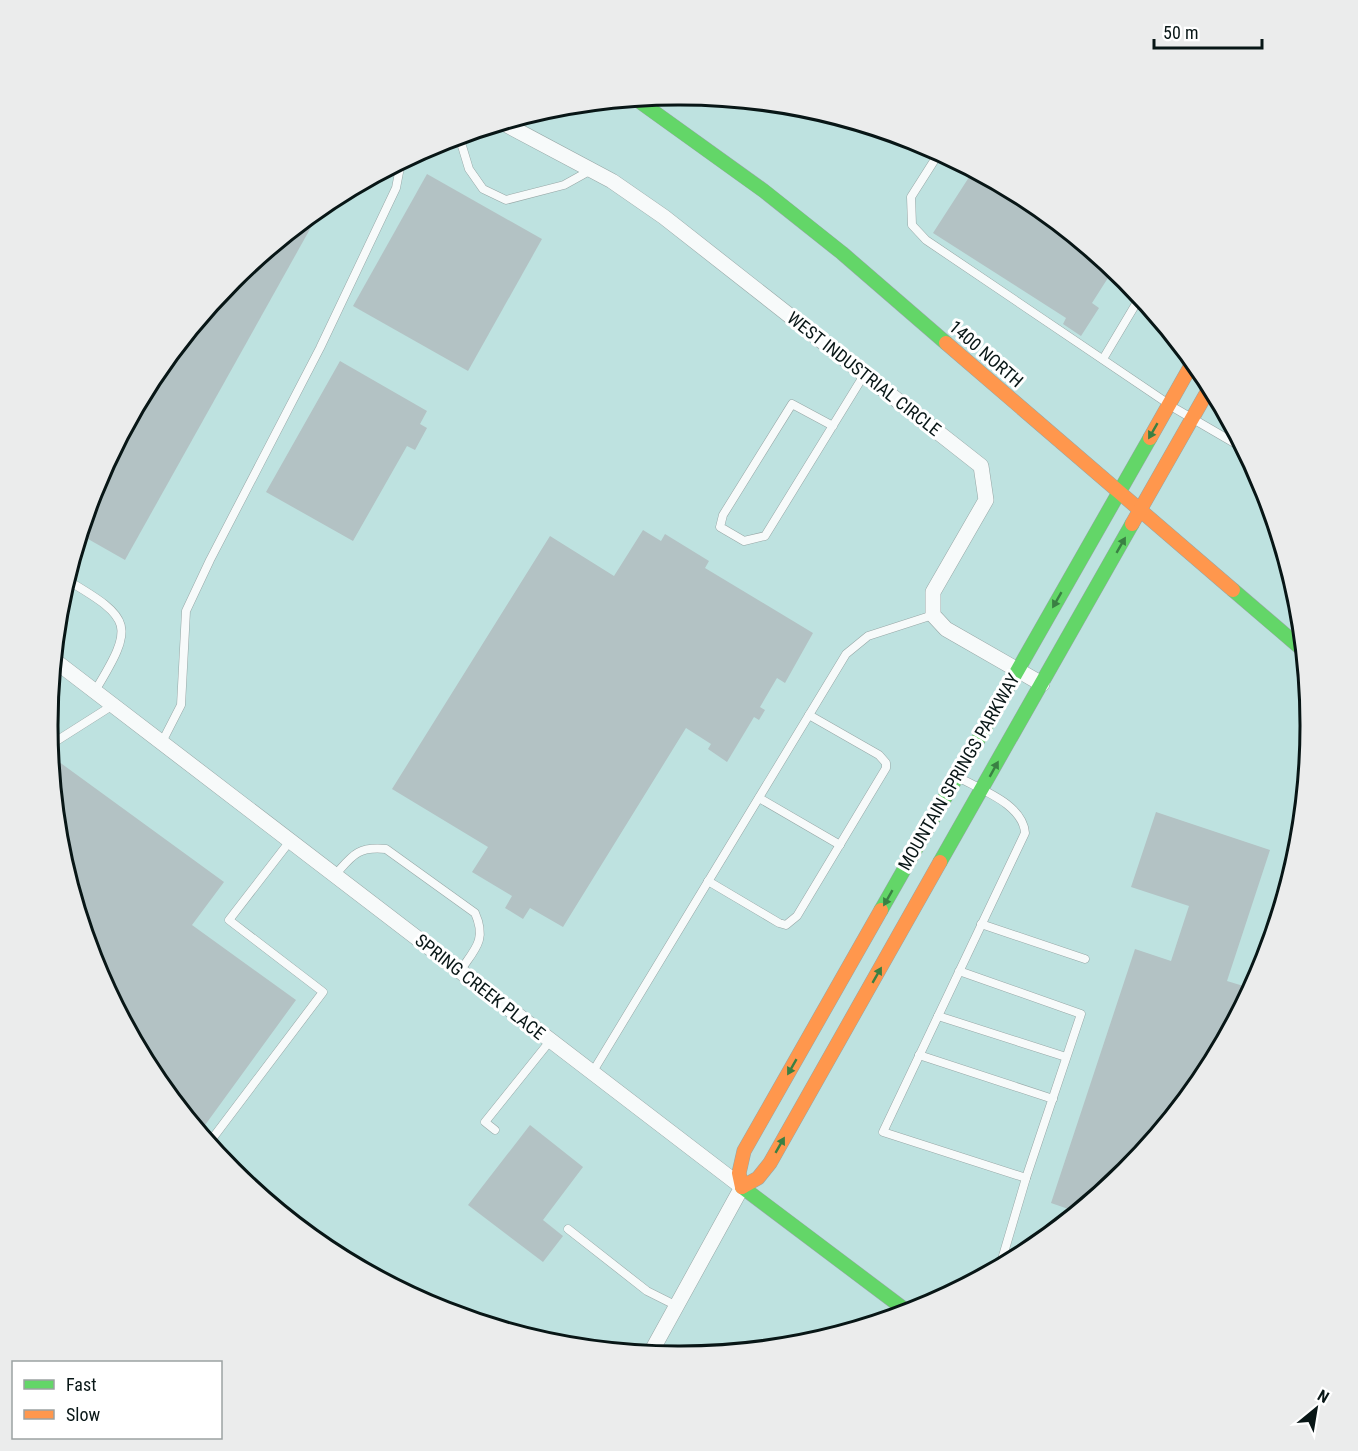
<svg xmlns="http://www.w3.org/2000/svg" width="1358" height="1451" font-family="'Roboto Condensed',sans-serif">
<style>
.built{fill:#bee2e0}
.building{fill:#b3c2c4}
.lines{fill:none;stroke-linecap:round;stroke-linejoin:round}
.lane-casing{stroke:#97a7a6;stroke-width:9}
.street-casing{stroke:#97a7a6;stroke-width:16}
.fast-casing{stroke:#97a7a6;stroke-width:15}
.slow-casing{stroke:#97a7a6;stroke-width:15}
.lane{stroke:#f7fafa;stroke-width:8}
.street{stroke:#f7fafa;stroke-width:15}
.fast{stroke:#63d668;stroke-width:14}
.slow{stroke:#ff974d;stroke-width:14}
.oneway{fill:#3a8043}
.labels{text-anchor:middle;stroke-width:6;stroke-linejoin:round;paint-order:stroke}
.street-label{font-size:18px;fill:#081616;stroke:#fff}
.rim{fill:none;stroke:#081616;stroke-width:3}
</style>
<rect width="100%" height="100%" fill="#cbe0de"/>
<circle class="built" cx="679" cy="726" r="629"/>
<g class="building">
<polygon points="973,171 1030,201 1113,270 1092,303 1099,308 1081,336 1063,324 1066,318 933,233"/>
<polygon points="427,174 542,239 468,371 353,306"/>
<polygon points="324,204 125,560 81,535 96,484 155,375 233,279"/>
<polygon points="340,361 427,411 420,424 427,428 415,450 407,446 353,541 266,492"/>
<polygon points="643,530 661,541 665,534 709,561 705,568 813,633 785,683 777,678 760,707 765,710 759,720 754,717 727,762 708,749 711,744 686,728 563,927 530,908 523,919 505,908 512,896 472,872 488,847 392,789 550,536 614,576"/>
<polygon points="51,756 224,882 192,925 296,1000 200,1132 154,1076 96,967 60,848"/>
<polygon points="1156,812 1270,850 1227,981 1250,988 1203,1076 1125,1172 1077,1212 1051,1203 1135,949 1171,961 1189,906 1131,887"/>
<polygon points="530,1125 583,1167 543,1220 563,1236 543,1262 468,1205"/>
</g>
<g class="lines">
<g class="lane-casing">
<g id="lane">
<polyline points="459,136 469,169 483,189 506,200 564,185 591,170"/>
<polyline points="939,153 911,197 912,225 926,240 1176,409 1243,448"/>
<polyline points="1103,359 1140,297"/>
<polyline points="833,426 792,404 723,515 720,527 744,541 765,536 864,375"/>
<path d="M67,580c66,39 68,45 28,111"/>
<polyline points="162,742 181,705 186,611 210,560 320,348 396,188 401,162"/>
<polyline points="50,745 113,705"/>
<path d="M958,777c23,13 65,27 67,56 -48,99 -95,199 -142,299l143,46 55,-164 -122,-43"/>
<polyline points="759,798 840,845"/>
<path d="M335,875c17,-19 22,-29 51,-26l89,64c12,27 0,36 -15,58"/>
<polyline points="708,881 779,923 786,925 797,916 886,768 886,763 879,755 809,715"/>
<polyline points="981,924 1085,959"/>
<polyline points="938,1016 1066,1057"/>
<polyline points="919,1055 1053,1099"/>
<polyline points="592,1073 846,654 868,636 933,615"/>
<polyline points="495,1130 485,1122 550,1041"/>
<polyline points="209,1143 323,992 229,920 290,841"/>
<polyline points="568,1229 647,1291 677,1306"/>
<polyline points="1004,1254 1016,1258"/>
<polyline points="1000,1266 1026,1178"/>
</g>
</g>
<g class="street-casing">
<g id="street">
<polyline points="503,123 612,181 664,217 981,466 986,500 933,592 933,615 946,629 1042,684"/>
<polyline points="54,660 742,1187 650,1354"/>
</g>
</g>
<g class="fast-casing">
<g id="fast">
<polyline points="636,99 764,191 842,253 946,343"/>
<polyline points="1233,590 1303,650"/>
<polyline points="940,862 1132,524"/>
<polyline points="881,910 1150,438"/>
<polyline points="742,1187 908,1312"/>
</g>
</g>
<g class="slow-casing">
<g id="slow">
<polyline points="946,343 1233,590"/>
<polyline points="1150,438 1193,362"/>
<polyline points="1132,524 1210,387"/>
<polyline points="742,1187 739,1173 744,1151 881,910"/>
<polyline points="742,1187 758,1178 770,1163 940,862"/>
</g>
</g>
<use href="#lane" class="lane"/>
<use href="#street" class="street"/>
<use href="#fast" class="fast"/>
<use href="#slow" class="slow"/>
</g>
<defs><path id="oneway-solid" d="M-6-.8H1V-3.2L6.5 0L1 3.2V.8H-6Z" transform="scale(1.5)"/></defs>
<g class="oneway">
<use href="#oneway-solid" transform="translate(1153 431) rotate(120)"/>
<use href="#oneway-solid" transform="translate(1121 545) rotate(-60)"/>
<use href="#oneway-solid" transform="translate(1057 600) rotate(120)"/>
<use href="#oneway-solid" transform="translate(994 769) rotate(-61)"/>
<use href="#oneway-solid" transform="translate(888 898) rotate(120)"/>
<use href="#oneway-solid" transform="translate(877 975) rotate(-60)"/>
<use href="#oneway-solid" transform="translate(792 1067) rotate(120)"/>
<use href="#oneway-solid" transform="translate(780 1145) rotate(-60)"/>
</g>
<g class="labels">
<g class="street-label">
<text transform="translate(986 354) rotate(41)" y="6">1400 NORTH</text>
<text transform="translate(864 374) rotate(38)" y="6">WEST INDUSTRIAL CIRCLE</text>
<text transform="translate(959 772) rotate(-60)" y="6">MOUNTAIN SPRINGS PARKWAY</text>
<text transform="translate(480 987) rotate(38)" y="6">SPRING CREEK PLACE</text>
</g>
</g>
<path d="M0 0H1358V1451H0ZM678 105H680A620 620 0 0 1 1300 725V726A620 620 0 0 1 680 1346H678A620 620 0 0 1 58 726V725A620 620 0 0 1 678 105Z" fill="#ebecec" fill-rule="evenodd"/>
<path class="rim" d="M678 105H680A620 620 0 0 1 1300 725V726A620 620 0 0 1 680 1346H678A620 620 0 0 1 58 726V725A620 620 0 0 1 678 105Z"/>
<rect x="12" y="1361" width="210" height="78" fill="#ffffff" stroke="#9ca2a2" stroke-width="1.5"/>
<rect x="24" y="1380" width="30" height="9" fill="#63d668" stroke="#9ca2a2" stroke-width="1.5"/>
<text x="66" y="1391" font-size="18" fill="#081616">Fast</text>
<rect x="24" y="1410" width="30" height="9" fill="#ff974d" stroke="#9ca2a2" stroke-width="1.5"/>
<text x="66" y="1421" font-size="18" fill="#081616">Slow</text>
<g transform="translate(1316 1409) rotate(30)" stroke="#ffffff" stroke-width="4.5" paint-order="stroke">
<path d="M0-4.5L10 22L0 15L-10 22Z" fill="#081616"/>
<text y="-9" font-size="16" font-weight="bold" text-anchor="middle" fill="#081616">N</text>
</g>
<path d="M1154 39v9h108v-9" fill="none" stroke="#081616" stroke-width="3"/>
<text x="1163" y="39" font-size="18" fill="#081616" stroke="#ffffff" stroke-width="4.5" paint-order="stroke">50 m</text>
</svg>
